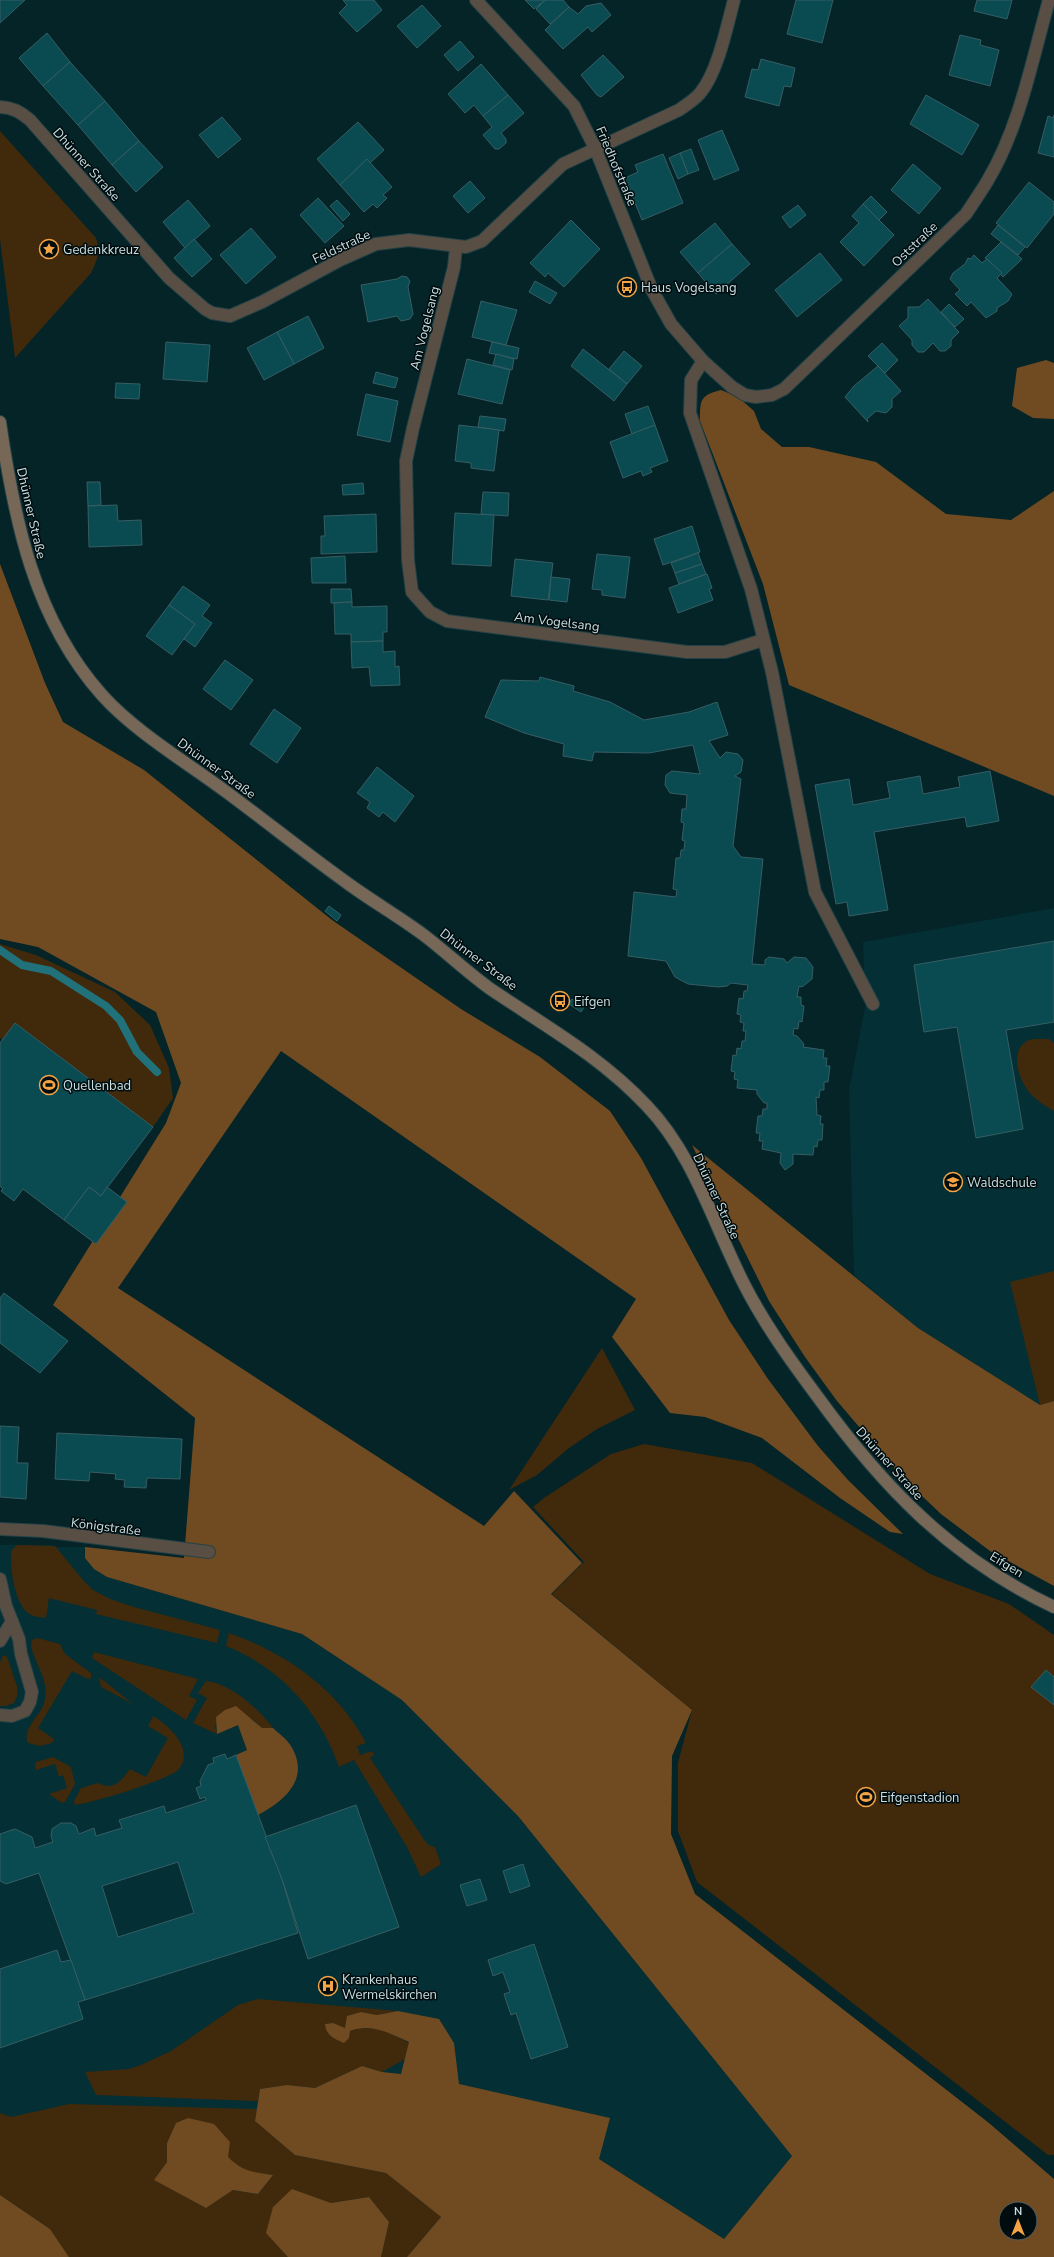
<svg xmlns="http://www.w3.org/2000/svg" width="1054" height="2257" font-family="'Nunito Sans',sans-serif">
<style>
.built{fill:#042f34}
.green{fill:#41290b;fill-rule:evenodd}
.forest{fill:#704b21;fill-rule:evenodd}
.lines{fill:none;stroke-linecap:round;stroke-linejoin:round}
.stream{stroke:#21717a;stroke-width:8}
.building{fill:#0a4a51;stroke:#365e64;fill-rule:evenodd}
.street-casing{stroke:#244246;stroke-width:14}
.secondary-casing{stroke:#244246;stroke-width:14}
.street{stroke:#584e44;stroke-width:12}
.secondary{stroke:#776757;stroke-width:12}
.labels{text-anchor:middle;stroke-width:3;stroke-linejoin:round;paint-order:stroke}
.street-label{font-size:13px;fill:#cadfe2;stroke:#000c0e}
.poi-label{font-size:13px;fill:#cadfe2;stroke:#000c0e;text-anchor:start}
</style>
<rect width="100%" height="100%" fill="#042428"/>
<g class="built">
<polygon points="1054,908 1054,1401 1040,1405 918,1328 854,1275 849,1090 865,1007 863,942"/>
<polygon points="0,1545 51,1545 57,1547 85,1547 84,1553 107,1577 302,1634 402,1700 518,1816 792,2156 724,2239 599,2159 441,2217 407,2257 69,2257 50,2229 0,2195"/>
</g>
<g class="green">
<path d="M0,131l96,107c5,13 1,23 -5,35l-76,85 -15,-119z"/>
<polygon points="0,944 36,955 115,992 150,1025 169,1068 173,1098 153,1127 15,1023 3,1040 0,1038"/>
<path d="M1039,1039h10l5,4v68c-9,-5 -18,-11 -25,-19 -10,-12 -20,-41 -2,-51 3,-2 8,-2 12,-2z"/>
<polygon points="1054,1271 1054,1401 1040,1405 1010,1282"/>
<polygon points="602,1348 635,1410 597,1429 569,1448 537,1475 509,1490"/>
<polygon points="644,1444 752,1463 930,1574 1009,1604 1054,1635 1054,2155 1048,2155 697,1882 678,1831 678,1763 692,1710 552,1594 584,1562 533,1507 544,1498 611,1454"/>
<path d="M17,1545l38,1 28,34 10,10 17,9 24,8 86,23 -3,13 -121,-29 1,-4 -48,-12 -3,20c-6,-1 -13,-1 -18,-5 -14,-11 -18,-46 -17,-62z"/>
<path d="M229,1633c56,20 108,55 137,110l-9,3 3,9 12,-4 2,4 -4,3 55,83 5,5 5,1 6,17 -20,13 -14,-30 -53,-87 -15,7c-19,-55 -58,-99 -113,-121z"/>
<path d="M37,1638l23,6 5,10 26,19v5l-3,1 -16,-8 -34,57 16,11 -2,4 -12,3 -12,-3c-7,-16 15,-28 17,-44 4,-19 -10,-35 -14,-53l1,-6z"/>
<polygon points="94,1652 198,1679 189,1696 197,1700 186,1720 92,1658"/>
<polygon points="3,1655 7,1657 17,1686 17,1696 14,1703 6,1706 0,1706 0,1663"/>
<polygon points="99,1677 133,1704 101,1687"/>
<path d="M206,1681c25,3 52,27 67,47h-11l-10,-9 -37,5 2,10 -24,-11 14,-25 -9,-5z"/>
<path d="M153,1716c16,9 42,34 26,53 -10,11 -87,34 -104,36l-1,-4 7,-13 17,-5c16,8 23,-2 32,-14l16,8 22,-39 -20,-12z"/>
<polygon points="53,1757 71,1767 75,1784 65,1802 62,1803 49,1794 67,1788 63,1775 59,1777 55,1764 36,1770 35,1765 36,1762"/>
<polygon points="258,1999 398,2011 377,2015 361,2012 345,2028 332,2023 325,2024 349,2031 359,2028 383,2029 409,2043 405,2059 382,2072 362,2066 315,2088 287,2085 260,2089 258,2101 96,2095 85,2072 129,2069 141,2065 171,2051 238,2005"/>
<path d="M69,2104l188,5 -2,12 40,34 91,18 55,44 -34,40h-26l8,-35 -20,-25 -38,6 -39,-14 -4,68h-219l-19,-28 -50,-34v-82l11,4zM188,2118l46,45 13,9 26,3 -15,19 -25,-4 -27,18 -51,-28 12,-18v-19l9,-19z"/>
</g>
<g class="forest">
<polygon points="1046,360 1054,363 1054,419 1033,418 1012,406 1017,368"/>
<path d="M721,390l17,7 16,14 7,18 21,18h27l67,15 70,52 65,6 43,-29v305l-265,-111 -26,-101 -63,-163c0,-21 0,-26 21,-31z"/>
<path d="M0,564l45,119 18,39 81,48 188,150 129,89 79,48 70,54 31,47 88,162 39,59 50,67 30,34 55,54 -13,-2 -50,-34 -78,-60 -57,-21 -35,-4 -58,-76 24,-38 -355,-248 -163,237 366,238 30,-35 68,72 -31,31 141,116 -20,46 -1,78 24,60 294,229 65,56v78h-647l34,-40 -55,-44 -91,-18 -40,-34 5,-32 27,-4 28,3 47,-22 20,6 19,2 8,-32c-20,-9 -38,-19 -59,-11l-1,7 -5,5c-9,-4 -18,-7 -19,-19l8,-1 12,5 2,-12 14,-4 16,3 21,-4 41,8 15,24 5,41 151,34 -11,41 125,80 68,-83 -274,-340 -116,-116 -100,-66 -195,-57 -13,-8 -9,-11v-11l99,11 11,-140 -142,-113 113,-182 15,-40 -25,-71 -118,-65 -38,-8zM1006,2209h24v24h-24z"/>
<polygon points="692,1145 918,1328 1040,1405 1054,1401 1054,1586 990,1551 941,1514 902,1477 837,1401 805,1357 769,1301"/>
<path d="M236,1706l26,22h11c5,5 14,11 18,18 20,33 -7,55 -33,69l-22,-60 11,-5 -9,-25 -21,9 -1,-17 9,-7z"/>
<path d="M188,2118l26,6 16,18 -2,15c15,15 25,15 45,18l-15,19 -25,-4 -27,18 -52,-28 13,-18v-19l9,-20z"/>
<polygon points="292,2189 331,2203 369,2197 389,2222 381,2257 288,2257 266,2233 273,2207"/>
<polygon points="0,2195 50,2229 69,2257 0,2257"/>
</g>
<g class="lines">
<polyline class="stream" points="0,950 22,965 51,971 106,1006 120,1020 137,1052 157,1072"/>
</g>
<g class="building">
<polygon points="0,0 25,0 0,23"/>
<polygon points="343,0 374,0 382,10 357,32 339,13 347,5"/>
<polygon points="525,0 545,0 534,9"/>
<polygon points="545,0 563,0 569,7 550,24 536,9"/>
<polygon points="796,0 833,0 822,43 787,34"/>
<polygon points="977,0 1012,0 1007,19 974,11"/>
<polygon points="601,3 611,15 592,32 588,27 563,49 545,30 569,7 578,14 586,6"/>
<polygon points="422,5 441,26 417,48 397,26"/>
<polygon points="47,33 70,62 43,86 19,58"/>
<polygon points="960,35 981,40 980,45 999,50 990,86 949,75"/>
<polygon points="460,41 474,57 458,71 444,55"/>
<polygon points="603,55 624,77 601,97 597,95 581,75"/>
<polygon points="761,59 795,68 791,87 784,86 779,106 745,97 752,69 758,70"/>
<polygon points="70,62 105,101 78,125 43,86"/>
<polygon points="481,64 508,95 483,116 474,105 465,113 448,94"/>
<polygon points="508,95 524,113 501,133 506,139 506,143 499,149 495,149 483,135 492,127 483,116"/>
<polygon points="926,95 979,125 962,155 910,124"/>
<polygon points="105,101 139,141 112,165 78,125"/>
<polygon points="1054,115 1054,157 1038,153 1048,116 1053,118"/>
<polygon points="222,117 241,139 218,158 199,135"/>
<polygon points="358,122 384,150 370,163 367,159 340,185 317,159"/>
<polygon points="722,130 739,170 714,180 698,140"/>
<polygon points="139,141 163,167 136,192 112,165"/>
<polygon points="691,149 699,170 688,174 680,153"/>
<polygon points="680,153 688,174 678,179 669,158"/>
<polygon points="663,154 683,203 642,220 625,178 638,172 635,165"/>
<polygon points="367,159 392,187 383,195 387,198 377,208 373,204 364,212 340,185"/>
<polygon points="913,164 941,188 919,214 891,190"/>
<polygon points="470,181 485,198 468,213 453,196"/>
<polygon points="1029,182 1054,202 1054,214 1027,248 996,223"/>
<polygon points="871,196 887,212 879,220 863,204"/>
<polygon points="318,198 344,226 325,243 300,215"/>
<polygon points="188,200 210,226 185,248 163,222"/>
<polygon points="337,200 350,214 343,221 330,206"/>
<polygon points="863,204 894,235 864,266 840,242 859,223 852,216"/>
<polygon points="798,205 806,215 790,228 782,217"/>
<polygon points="571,220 600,249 564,287 548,273 545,277 530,263"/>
<polygon points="715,223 732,244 698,273 680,252"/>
<polygon points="998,225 1025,247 1018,255 991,234"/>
<polygon points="251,228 276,257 246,284 220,255"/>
<polygon points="194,239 212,259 192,277 174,258"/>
<polygon points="1001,242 1022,259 1003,277 985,258"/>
<polygon points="732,244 750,264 716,294 698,273"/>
<polygon points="820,253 842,280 797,317 775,290"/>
<polygon points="974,255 982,263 987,259 1002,273 997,278 1012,294 1008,301 997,308 997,311 986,318 971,302 967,306 955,294 960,290 950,279 953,273 965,264 968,258 971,259"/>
<polygon points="402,276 407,277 410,281 408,287 413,314 410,319 401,321 397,316 368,322 361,285 397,279"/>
<polygon points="535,281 557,293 550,304 529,292"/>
<polygon points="928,299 959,332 951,340 951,346 945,351 940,351 933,343 924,352 918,352 912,345 912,340 899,326 908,318 908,307 919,307"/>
<polygon points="481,301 517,310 506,345 472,337"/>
<polygon points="949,304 964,319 955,327 941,312"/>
<polygon points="308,316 324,348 294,364 277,332"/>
<polygon points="277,332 294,364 264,380 247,348"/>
<polygon points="166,342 210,345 207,382 163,379"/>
<polygon points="492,342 519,348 517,359 489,353"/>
<polygon points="882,343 898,360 885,373 868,356"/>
<polygon points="583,349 627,384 614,401 571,366"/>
<polygon points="624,351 642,366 627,384 609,369"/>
<polygon points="496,354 514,359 512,370 493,365"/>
<polygon points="467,359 510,370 502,404 458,394"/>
<polygon points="878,366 901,391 892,399 892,407 886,413 876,411 867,419 868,422 845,397 854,386"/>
<polygon points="376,372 398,378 395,388 373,383"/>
<polygon points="116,383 140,384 139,399 115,398"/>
<polygon points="366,394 398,401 390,442 357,435"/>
<polygon points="648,406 655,425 632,434 625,414"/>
<polygon points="480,416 506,419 504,431 478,427"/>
<polygon points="459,425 499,430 494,471 471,468 471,463 455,461"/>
<polygon points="655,425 668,461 650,468 652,472 643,476 641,471 623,478 610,442"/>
<polygon points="87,482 100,482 101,505 88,506"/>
<polygon points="363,483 364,494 343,495 342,485"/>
<polygon points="483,492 509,493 508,516 481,514"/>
<polygon points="117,505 118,521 141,520 142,545 89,547 88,506"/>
<polygon points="455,513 494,515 491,566 452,564"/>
<polygon points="376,514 377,552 321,554 321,536 325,536 324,516"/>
<polygon points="692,526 700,552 663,565 654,539"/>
<polygon points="698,553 702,564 675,573 671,563"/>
<polygon points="597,554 630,557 625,598 602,595 602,590 592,589"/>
<polygon points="345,556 346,583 312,583 311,558"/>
<polygon points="515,559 553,563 548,600 511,596"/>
<polygon points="702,564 706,574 679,584 675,573"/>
<polygon points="707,574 712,588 709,589 713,600 678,613 669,588"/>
<polygon points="551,577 570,579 567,602 549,600"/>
<polygon points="183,586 210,605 202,616 212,623 195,647 184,639 195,624 169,605"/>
<polygon points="331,589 351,589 352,602 331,603"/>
<polygon points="352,602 352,607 387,606 387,632 383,632 383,641 351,642 351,634 335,634 334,603"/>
<polygon points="169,605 195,624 172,655 146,636"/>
<polygon points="383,641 383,652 395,651 395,667 399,666 400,685 371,686 369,667 352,668 351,642"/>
<polygon points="225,660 253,680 231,710 203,689"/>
<polygon points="540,677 574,686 573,691 610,702 644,720 689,712 717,702 728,735 709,741 720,758 726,752 738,754 743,760 741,772 735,776 741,779 733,846 741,857 763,859 752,964 765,965 765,960 769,957 784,959 787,963 794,957 806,958 813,967 812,979 802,987 799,986 797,997 801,997 801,1005 804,1006 802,1022 799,1021 798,1029 794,1028 793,1035 797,1036 804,1044 803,1047 824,1050 823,1058 827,1058 826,1066 830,1066 828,1082 824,1082 824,1090 820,1090 819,1098 816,1097 817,1115 821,1116 820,1124 823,1124 822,1140 818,1140 817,1147 814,1146 813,1155 793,1154 793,1164 785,1170 780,1163 781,1153 762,1149 763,1141 759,1141 760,1133 756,1133 758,1116 762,1116 763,1109 767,1109 767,1103 764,1103 757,1094 757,1090 737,1088 738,1080 734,1079 735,1072 731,1071 733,1055 736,1056 737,1048 741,1049 742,1041 745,1041 746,1031 743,1031 744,1023 740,1022 741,1015 737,1014 739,998 743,999 744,991 747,991 748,985 731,983 727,986 718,987 688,984 675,977 666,961 628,956 634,892 676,897 677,890 673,889 676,858 680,858 681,850 684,850 685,841 682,840 684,823 681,822 682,809 686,809 687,795 670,793 665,785 666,775 672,771 700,774 693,745 649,753 594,752 592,761 563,756 564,744 524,733 485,717 501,680 539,681"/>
<polygon points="274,709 301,728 277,763 250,744"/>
<polygon points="377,767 414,796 395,822 383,812 379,817 367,808 370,802 357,793"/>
<polygon points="990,771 999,821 967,827 965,817 874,832 888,910 849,916 847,902 836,904 815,785 849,779 853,805 890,798 887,782 920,776 923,794 960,787 958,777"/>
<polygon points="329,906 341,915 337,921 325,911"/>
<polygon points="1054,941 1054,1022 1006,1030 1023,1129 976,1138 957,1027 924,1032 914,965"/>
<polygon points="572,999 584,1007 581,1012 569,1004"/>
<polygon points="15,1023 153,1127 101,1196 89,1187 64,1220 23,1189 14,1201 1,1191 3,1189 0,1186 0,1043"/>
<polygon points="89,1187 101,1196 107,1187 127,1202 96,1244 64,1220"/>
<polygon points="4,1293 68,1341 40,1373 0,1343 0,1298"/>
<polygon points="0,1426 19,1427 17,1463 28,1463 26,1499 0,1497"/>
<polygon points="57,1433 182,1439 180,1479 147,1478 146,1488 124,1487 125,1480 115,1479 116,1474 90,1472 89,1481 55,1479"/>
<polygon points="1046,1670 1054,1677 1054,1705 1031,1687"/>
<path d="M225,1754l2,5 9,-4 46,124 16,54 -213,67 -46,-127 -33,11 -6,-3v-47l15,-5 17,8 3,11 18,-6 -2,-6 1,-7 9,-6h10l5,3 3,8 15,-6 2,8 26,-8 -3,-8 45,-14 2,7 40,-13 -1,-3 -5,2 -4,-11 5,-2 -1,-5 8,-16 6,-2 -1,-5zM178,1862l16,51 -76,24 -16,-51z"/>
<polygon points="356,1805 399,1927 308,1959 282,1879 265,1837"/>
<polygon points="523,1864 530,1886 510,1893 503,1871"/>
<polygon points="480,1879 487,1900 467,1906 460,1885"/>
<polygon points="534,1944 568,2047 531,2059 516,2013 511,2015 504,1994 510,1992 503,1972 493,1976 488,1960"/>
<polygon points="57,1950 61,1962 71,1960 85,2000 78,2002 83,2019 0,2048 0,1969"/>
</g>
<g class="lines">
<g class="street-casing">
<g id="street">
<path d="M476,0l98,106 21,42 57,142 19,34 32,37 29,26 13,8 11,2 16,-2 12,-6 182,-175c7,-11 15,-22 22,-34 32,-54 44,-120 61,-180"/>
<path d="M0,107c12,0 21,5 30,13l139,158 36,31 7,4 18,3 32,-14 78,-42 36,-16 33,-4 57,7 16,-6 81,-77 116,-54c8,-6 16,-10 22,-18 17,-21 26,-66 33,-92"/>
<polyline points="456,247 454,267 413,428 406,461 408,560 412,592 430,612 447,621 687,652 725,652 763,640"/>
<polyline points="703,361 691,380 690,413 751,589 772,672 815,892 873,1004"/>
<polyline points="0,1529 43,1531 209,1552"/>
<polyline points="0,1579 6,1606 19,1639 21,1654 32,1692 30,1702 25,1711 12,1716 0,1715"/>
<polyline points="0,1641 12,1621"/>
</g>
</g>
<g class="secondary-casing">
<path id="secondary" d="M0,422c14,97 34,197 102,273 32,36 84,67 123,96 42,31 83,64 125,94 25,18 51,33 75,51 22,17 42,36 64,52 56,38 111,68 158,118 47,49 67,120 98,180 20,39 46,75 72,110 65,90 135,163 237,211"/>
</g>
<use href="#street" class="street"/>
<use href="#secondary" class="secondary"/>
</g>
<defs>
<g id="sight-ring" transform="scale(1)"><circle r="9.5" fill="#000c0e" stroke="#f4a444" stroke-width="1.5"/><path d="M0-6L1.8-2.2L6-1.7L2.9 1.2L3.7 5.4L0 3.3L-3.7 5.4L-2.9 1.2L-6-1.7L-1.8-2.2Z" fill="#f4a444"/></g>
<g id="bus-ring" transform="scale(1)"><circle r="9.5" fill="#000c0e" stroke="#f4a444" stroke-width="1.5"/><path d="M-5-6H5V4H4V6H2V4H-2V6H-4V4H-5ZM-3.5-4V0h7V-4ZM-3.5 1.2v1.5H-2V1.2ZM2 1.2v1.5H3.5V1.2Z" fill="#f4a444"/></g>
<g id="stadium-ring" transform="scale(1)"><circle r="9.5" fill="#000c0e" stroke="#f4a444" stroke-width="1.5"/><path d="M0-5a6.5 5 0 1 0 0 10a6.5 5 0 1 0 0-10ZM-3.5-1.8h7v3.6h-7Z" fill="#f4a444"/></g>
<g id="school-ring" transform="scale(1)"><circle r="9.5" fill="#000c0e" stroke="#f4a444" stroke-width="1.5"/><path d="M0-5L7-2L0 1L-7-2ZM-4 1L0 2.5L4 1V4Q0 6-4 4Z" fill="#f4a444"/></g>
<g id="hospital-ring" transform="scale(1)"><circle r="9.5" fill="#000c0e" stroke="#f4a444" stroke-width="1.5"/><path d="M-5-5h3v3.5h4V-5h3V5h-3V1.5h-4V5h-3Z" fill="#f4a444"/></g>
</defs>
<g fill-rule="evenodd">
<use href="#sight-ring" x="49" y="249"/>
<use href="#bus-ring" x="627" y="287"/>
<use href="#bus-ring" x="560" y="1001"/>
<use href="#stadium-ring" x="49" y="1085"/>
<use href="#school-ring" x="953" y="1182"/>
<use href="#stadium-ring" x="866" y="1797"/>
<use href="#hospital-ring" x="328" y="1986"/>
</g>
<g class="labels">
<g class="street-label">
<text transform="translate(87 164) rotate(48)" y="5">Dhünner Straße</text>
<text transform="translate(617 166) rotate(67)" y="5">Friedhofstraße</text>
<text transform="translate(914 244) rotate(-44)" y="5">Oststraße</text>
<text transform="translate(341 246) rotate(-25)" y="5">Feldstraße</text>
<text transform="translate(424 328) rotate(-76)" y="5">Am Vogelsang</text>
<text transform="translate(32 513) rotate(77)" y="5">Dhünner Straße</text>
<text transform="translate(557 621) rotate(7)" y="5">Am Vogelsang</text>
<text transform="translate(217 768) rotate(36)" y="5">Dhünner Straße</text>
<text transform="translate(479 959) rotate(37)" y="5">Dhünner Straße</text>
<text transform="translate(717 1196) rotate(65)" y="5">Dhünner Straße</text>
<text transform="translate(890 1463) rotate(48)" y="5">Dhünner Straße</text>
<text transform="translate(106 1526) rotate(7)" y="5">Königstraße</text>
<text transform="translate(1007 1564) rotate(31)" y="5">Eifgen</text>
</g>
<g class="poi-label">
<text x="63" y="254">Gedenkkreuz</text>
<text x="641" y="292">Haus Vogelsang</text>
<text x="574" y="1006">Eifgen</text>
<text x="63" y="1090">Quellenbad</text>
<text x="967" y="1187">Waldschule</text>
<text x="880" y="1802">Eifgenstadion</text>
<text x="342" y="1984">Krankenhaus<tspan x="342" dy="15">Wermelskirchen</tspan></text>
</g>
</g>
<g transform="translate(1018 2221)"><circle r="19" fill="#000c0e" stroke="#516063"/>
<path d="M0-3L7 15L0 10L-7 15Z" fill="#f4a444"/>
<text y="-6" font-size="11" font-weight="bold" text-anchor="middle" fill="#cadfe2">N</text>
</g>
</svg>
